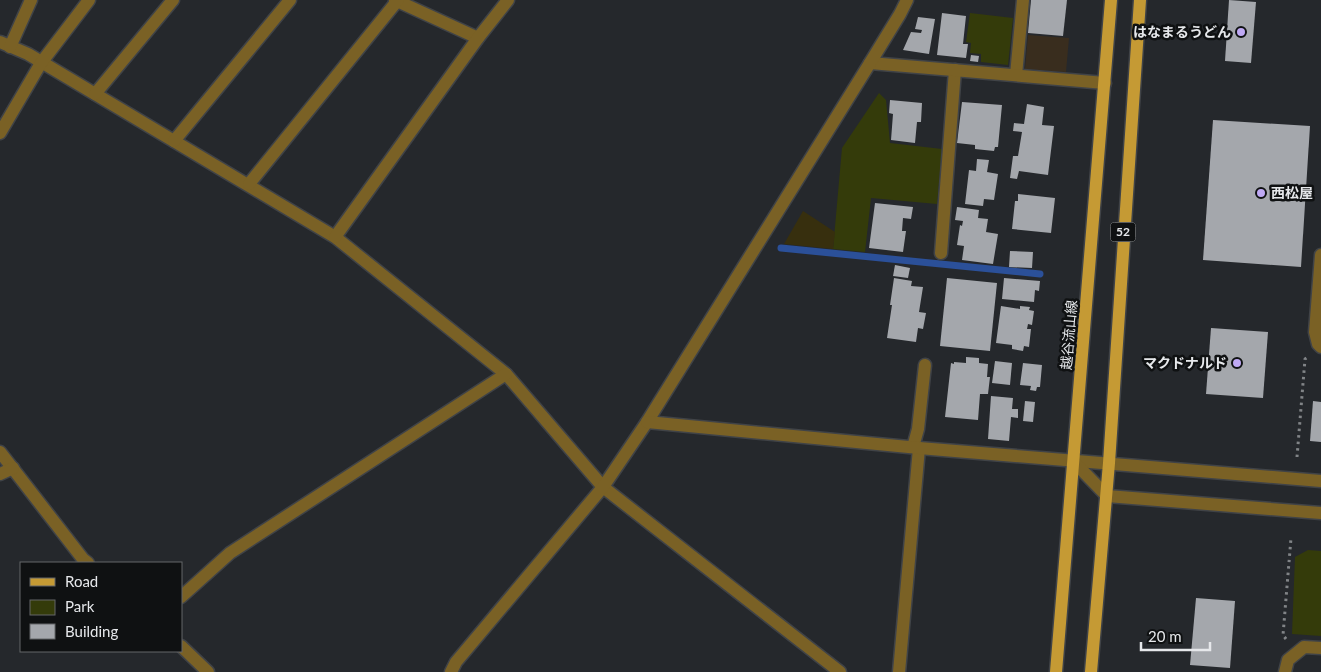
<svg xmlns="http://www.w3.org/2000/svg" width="1321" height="672" font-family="Lato,'Noto Sans JP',sans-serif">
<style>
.industrial{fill:#392d1e}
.green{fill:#343b0a}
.sand{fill:#372f0e}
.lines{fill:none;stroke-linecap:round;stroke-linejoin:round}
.stream{stroke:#2b5099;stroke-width:7}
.building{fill:#a4a7ac}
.service-casing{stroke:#404347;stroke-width:15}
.minor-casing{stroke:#404347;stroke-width:15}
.tertiary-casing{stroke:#404347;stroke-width:15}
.primary-casing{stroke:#404347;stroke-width:15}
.path{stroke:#818487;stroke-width:3;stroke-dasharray:2.5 4;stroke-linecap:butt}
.service{stroke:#7a6125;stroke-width:12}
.minor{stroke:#7a6125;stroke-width:12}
.tertiary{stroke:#7a6125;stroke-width:12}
.primary{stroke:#c59a34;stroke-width:12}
.poi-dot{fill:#bfa9f4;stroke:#0f1112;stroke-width:2}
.labels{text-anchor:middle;stroke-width:5;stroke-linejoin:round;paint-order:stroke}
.shield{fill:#0f1112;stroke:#a6a8aa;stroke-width:1}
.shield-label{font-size:12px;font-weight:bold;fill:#e6e8eb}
.poi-label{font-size:14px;font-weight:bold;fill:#e6e8eb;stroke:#0f1112;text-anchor:end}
.street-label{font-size:14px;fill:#e6e8eb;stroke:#0f1112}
</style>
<rect width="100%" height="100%" fill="#25282c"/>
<polygon class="industrial" points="1028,35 1069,38 1066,72 1025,69"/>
<g class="green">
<polygon points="970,13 1013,18 1008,65 981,62 981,54 970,53 971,43 966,42"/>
<polygon points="879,93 886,100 890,143 942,149 937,204 871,198 865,252 833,249 842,148"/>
<polygon points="1308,550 1321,551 1321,636 1292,634 1295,557"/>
</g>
<polygon class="sand" points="803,211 835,232 833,249 784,244"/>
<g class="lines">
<polyline class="stream" points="781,248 1040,274"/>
</g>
<g class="building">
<polygon points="1031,0 1067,0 1063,36 1028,33"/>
<polygon points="1229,0 1256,2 1251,63 1225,61"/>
<polygon points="942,13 966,16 963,44 968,44 966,58 937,55"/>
<polygon points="918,17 935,19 929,54 903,50 911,32 921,33 922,30 915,29"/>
<polygon points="971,55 979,56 978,62 970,61"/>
<polygon points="890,100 922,103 921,122 917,122 915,143 891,140 893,114 889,113"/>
<polygon points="962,102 1002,105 998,147 995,147 994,151 975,149 975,145 957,143"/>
<polygon points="1027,104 1044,107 1042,125 1054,126 1048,175 1019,171 1017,179 1010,178 1013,156 1018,156 1022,132 1013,131 1014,123 1024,124"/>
<polygon points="1213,120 1310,126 1301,267 1203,260"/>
<polygon points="977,159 989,160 987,172 998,174 994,200 984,199 983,206 965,204 969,170 976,171"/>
<polygon points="1018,194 1055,198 1051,233 1012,229 1015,201 1018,201"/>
<polygon points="875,203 913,207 911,219 903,218 902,231 906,231 903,252 869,248"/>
<polygon points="957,207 979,210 978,218 988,219 986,232 998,234 993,264 962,260 964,246 957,245 960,225 962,226 963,221 955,220"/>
<polygon points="1010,251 1033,252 1032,268 1009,267"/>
<polygon points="895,265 910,268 908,278 893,276"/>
<polygon points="894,278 912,281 911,286 923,287 919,312 926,313 923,329 918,328 916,342 887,338 892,305 890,305"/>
<polygon points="947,278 997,283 990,351 940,346"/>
<polygon points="1004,278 1040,281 1039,291 1035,290 1034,302 1002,299"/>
<polygon points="1001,306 1020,309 1020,306 1030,307 1029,310 1034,311 1032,325 1028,324 1027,329 1031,329 1029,347 1024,346 1023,351 1012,349 1012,345 996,343"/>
<polygon points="1211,328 1268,332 1263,398 1206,394"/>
<polygon points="966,357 979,358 979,363 988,364 987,377 990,377 988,394 980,394 978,420 945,417 951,363 954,364 954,362 966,363"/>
<polygon points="995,361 1012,363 1010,385 992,383"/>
<polygon points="1023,363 1042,365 1040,387 1037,387 1036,391 1030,390 1031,386 1020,385"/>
<polygon points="991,396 1013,398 1012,409 1018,409 1018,418 1011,417 1009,441 988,439"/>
<polygon points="1025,401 1035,402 1033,422 1023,421"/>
<polygon points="1313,401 1321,402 1321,442 1310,441"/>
<polygon points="1196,598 1235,601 1230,668 1190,665"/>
</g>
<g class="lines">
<g class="service-casing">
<g id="service">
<polyline points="1016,75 1023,0"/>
<polyline points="941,253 955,70"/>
<polyline points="913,447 918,429 925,365"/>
</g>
</g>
<g class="minor-casing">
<g id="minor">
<polyline points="395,0 478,38"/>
<polyline points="0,42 28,54 335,237 506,374 603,487 840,672"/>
<polyline points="10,47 31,0"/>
<polyline points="870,63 1105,83"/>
<polyline points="95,94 173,0"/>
<polyline points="0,133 41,63 89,0"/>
<polyline points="174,141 290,0"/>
<polyline points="249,184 398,0"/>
<polyline points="335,237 478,38 508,0"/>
<polyline points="1321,255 1315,332 1318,344 1321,347"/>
<polyline points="0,452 83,559 88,563"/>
<polyline points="0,474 13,468"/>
<polyline points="181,597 230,553 506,374"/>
<polyline points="181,646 208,672"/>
<polyline points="451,672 456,662 603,487 647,422 870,63 900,14 907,0"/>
<polyline points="899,672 919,448"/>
<polyline points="1285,672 1288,660 1304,647 1321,648"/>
</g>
</g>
<g class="tertiary-casing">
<g id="tertiary">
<polyline points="647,422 919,448 1321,481"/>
<polyline points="1073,461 1107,496 1321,513"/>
</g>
</g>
<g class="primary-casing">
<g id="primary">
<polyline points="1056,672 1111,0"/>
<polyline points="1091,672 1109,463 1140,0"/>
</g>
</g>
<g class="path">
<polyline points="1297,457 1305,359 1308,357"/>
<polyline points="1286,639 1283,635 1291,538"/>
</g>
<use href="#service" class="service"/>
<use href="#minor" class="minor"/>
<use href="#tertiary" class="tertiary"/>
<use href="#primary" class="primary"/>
</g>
<g class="poi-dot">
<circle cx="1241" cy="32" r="5"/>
<circle cx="1261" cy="193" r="5"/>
<circle cx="1237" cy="363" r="5"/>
</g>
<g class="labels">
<rect class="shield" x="1110.5" y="222.5" width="25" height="19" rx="4"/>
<g class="shield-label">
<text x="1123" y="236">52</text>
</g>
<g class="poi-label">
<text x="1231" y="37">はなまるうどん</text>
<text x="1271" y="198" text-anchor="start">西松屋</text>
<text x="1227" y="368">マクドナルド</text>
</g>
<g class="street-label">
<text transform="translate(1069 335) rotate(-85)" y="5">越谷流山線</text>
</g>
</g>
<rect x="20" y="562" width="162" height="90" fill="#0f1112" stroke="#656769"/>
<rect x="30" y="578" width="25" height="8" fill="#c59a34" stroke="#656769"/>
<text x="65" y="587" font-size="15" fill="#e6e8eb">Road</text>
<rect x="30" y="600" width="25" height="15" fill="#343b0a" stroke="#656769"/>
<text x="65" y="612" font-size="15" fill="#e6e8eb">Park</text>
<rect x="30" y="624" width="25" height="15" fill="#a4a7ac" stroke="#656769"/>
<text x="65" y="637" font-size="15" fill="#e6e8eb">Building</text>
<path d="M1141 642v8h69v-8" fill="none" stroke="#e6e8eb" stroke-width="2.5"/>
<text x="1148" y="642" font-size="15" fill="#e6e8eb" stroke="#0f1112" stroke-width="4" paint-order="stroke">20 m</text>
</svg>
